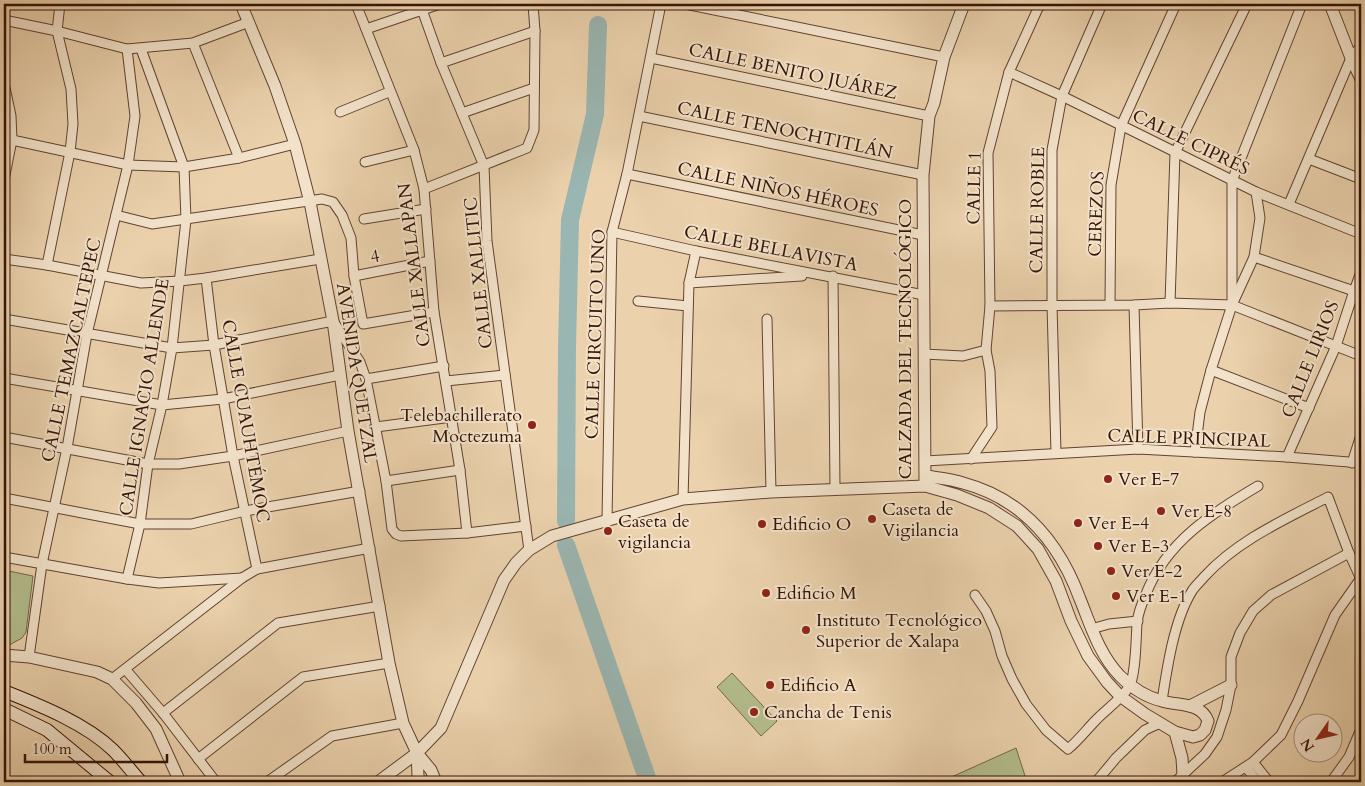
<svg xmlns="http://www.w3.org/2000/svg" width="1365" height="786" font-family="Cardo,serif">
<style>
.green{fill:#b3bd8d;stroke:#74684a}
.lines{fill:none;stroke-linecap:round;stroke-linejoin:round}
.river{stroke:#9ab6b2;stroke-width:18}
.minor-casing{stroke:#624330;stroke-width:11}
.tertiary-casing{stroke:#624330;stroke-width:13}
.secondary-casing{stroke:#351307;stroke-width:14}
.minor{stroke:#f2e2ca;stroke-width:9}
.tertiary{stroke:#f2e2ca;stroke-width:11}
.secondary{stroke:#f2e2ca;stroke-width:12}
.poi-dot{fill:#8f2418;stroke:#f2e2ca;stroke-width:2}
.labels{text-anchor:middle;stroke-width:4;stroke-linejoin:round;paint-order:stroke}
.street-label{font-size:18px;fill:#351307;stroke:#f2e2ca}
.poi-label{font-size:18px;fill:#351307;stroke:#f2e2ca;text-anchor:start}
</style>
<rect width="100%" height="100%" fill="#ebd2ad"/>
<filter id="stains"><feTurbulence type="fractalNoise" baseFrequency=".004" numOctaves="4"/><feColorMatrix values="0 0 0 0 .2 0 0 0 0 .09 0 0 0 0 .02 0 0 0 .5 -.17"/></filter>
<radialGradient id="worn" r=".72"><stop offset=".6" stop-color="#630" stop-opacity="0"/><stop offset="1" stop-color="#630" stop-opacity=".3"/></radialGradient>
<g class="green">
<polygon points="4,570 33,576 26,632 22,638 4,648"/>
<polygon points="732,673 777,721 761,736 717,687"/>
<polygon points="1016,748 1027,782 948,782 947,779"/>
</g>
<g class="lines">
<g class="river">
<polyline points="566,521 567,347 570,220 595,114 598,25"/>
<polyline points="566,545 647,778"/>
</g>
<g class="minor-casing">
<g id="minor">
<polyline points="356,4 414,150 424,189 434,312 460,470 467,533"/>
<polyline points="420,4 441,63 484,166 487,241 529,550"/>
<polyline points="685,4 944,57"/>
<polyline points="4,20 57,31 127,49 193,43 249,22"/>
<polyline points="366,29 440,4"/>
<polyline points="193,43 239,158"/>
<polyline points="651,58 929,116"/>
<polyline points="441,63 535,31"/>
<polyline points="1009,72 1062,96 1256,192 1361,234"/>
<polyline points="4,83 11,116 12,140 4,180"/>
<polyline points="340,112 389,92"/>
<polyline points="462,113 534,88"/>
<polyline points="639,116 923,175"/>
<polyline points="12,140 128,165 184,167 239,158 295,144"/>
<polyline points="1309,159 1361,179"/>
<polyline points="365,162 414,150"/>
<polyline points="627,174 923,235"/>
<polyline points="424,189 527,148 534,130 535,31 533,4"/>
<polyline points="1289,204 1351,58 1361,46"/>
<polyline points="116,215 152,224 322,199 333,202 342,215 351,238 354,276 363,324 434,312"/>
<polyline points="364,219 426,209"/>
<polyline points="612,232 696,251 924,295"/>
<polyline points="1254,257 1354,291"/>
<polyline points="4,259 47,265 141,283 180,281 206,278 320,259"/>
<polyline points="47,265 70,152 73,124 71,89 57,31 60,4"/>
<polyline points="354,276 430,261"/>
<polyline points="833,276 835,489"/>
<polyline points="206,278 214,345 233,456 257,569"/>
<polyline points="689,283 802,276"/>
<polyline points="638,301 688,306"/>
<polyline points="1170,303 1175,153 1247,4"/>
<polyline points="1110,304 1111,185 1121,126 1176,4"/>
<polyline points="1134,305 1138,449"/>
<polyline points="1232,305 1232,181 1302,4"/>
<polyline points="990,306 1134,305 1170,303 1232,305 1361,356"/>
<polyline points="4,319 172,348 214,345 333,321 360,362 366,379 386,481 392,529 396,534 401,536 467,533 526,526"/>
<polyline points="767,319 771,492"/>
<polyline points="924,354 963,356 986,350"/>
<polyline points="1211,370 1309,408"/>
<polyline points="4,378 162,405 223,399 340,375"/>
<polyline points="366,379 444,366"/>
<polyline points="446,381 505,375"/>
<polyline points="376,427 452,417"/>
<polyline points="4,437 148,464 179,464 233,456 348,431"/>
<polyline points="1195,452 1200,412 1211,370 1232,305 1254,257 1260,218 1256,192"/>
<polyline points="1056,453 1052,305 1052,150 1062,96 1102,4"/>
<polyline points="1287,457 1336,346 1354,291 1361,272"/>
<polyline points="971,459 992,427 990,371 986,350 990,306 988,153 1009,72 1040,4"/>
<polyline points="925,461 1138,449 1287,457 1361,463"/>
<polyline points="1352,463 1361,435"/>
<polyline points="386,481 460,470"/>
<polyline points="4,498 140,524 191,524 245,511 360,491"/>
<polyline points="683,499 689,283 696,251"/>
<polyline points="607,520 612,232 627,174 661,4"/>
<polyline points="4,557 127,579 159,583 242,578"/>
<polyline points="127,579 140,524 148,464 162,405 172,348 186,220 184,167 141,49"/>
<path d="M975,595l11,16 9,20 7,25 10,23 14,25 20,26 22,19c11,-9 19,-20 29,-30 10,-10 24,-20 32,-32 7,-11 7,-50 8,-64 1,-9 5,-20 9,-29 20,-52 66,-81 112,-108"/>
<polyline points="1091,629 1109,624 1138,621"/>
<polyline points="29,657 42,564 67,448 87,334 128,165 135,116 127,49"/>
<polyline points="126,670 163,713 216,782"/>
<polyline points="112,679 242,578 257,569 370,548"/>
<path d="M1162,701c5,-33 12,-81 30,-110 3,-5 8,-9 12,-14 34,-37 80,-57 124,-80l21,56 12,26"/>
<polyline points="163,713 278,623 380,606"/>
<polyline points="198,759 303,677 389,663"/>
<polyline points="1253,762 1269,782"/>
<polyline points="1246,767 1257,782"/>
<polyline points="267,782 332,736 403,723"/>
<polyline points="1096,782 1116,758 1145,730 1160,723"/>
<polyline points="1175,782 1205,754 1217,737 1226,710 1231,685 1231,657 1240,633 1253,611 1271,595 1349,553"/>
<polyline points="1222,782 1253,762 1281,735 1298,701 1335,615 1361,578"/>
<polyline points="1331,782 1349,757 1361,729"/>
</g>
</g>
<g class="tertiary-casing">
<g id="tertiary">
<polyline points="241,4 275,86 295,144 310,202 333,321 348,431 389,663 403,723 417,753 431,770 436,782"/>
<polyline points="1330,4 1351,58 1361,79"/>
<polyline points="925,482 923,175 929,116 934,103 944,57 964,4"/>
<polyline points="4,655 29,657 97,672 112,679 136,703 156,729 180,782"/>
<polyline points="1190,706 1231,685"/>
<polyline points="1175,732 1182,758 1183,775"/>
<polyline points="417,753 418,776 420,782"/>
<path d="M378,782l39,-29 24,-25 63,-148 12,-17 13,-13 23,-14 131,-37 88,-7 154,-6 32,9 32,13 28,18 21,23 18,32 15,40 17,35 19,26 13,14 25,18 30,18 18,5 7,-2 5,-5 3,-9c-7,-19 -30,-15 -46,-20 -16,-4 -31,-14 -42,-25 -21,-22 -29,-50 -40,-77 -21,-57 -57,-100 -117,-116 -12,-4 -25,-5 -37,-7"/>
</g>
</g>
<g class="secondary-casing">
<g id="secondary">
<path d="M4,691c35,14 81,32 109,59 10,10 19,22 28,32"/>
<polyline points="4,709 47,730 110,782"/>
</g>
</g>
<use href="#minor" class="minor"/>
<use href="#tertiary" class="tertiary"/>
<use href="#secondary" class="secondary"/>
</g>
<g class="poi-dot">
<circle cx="532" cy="425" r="5"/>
<circle cx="1108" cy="479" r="5"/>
<circle cx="1161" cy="511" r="5"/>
<circle cx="872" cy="519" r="5"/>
<circle cx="1078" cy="523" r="5"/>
<circle cx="762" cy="524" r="5"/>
<circle cx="608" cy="531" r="5"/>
<circle cx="1098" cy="546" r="5"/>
<circle cx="1111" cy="571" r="5"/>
<circle cx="766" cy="593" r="5"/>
<circle cx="1116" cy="596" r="5"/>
<circle cx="806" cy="630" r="5"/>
<circle cx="770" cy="685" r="5"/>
<circle cx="754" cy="712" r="5"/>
</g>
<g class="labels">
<g class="street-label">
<text transform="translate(793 71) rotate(12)" y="6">CALLE BENITO JUÁREZ</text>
<text transform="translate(785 130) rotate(12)" y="6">CALLE TENOCHTITLÁN</text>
<text transform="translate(1191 142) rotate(26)" y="6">CALLE CIPRÉS</text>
<text transform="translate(974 188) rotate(-89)" y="6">CALLE 1</text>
<text transform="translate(778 189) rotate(12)" y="6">CALLE NIÑOS HÉROES</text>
<text transform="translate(1037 210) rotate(-89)" y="6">CALLE ROBLE</text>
<text transform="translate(1096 214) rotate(-88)" y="6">CEREZOS</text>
<text transform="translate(771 248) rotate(11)" y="6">CALLE BELLAVISTA</text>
<text transform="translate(375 256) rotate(-11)" y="6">4</text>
<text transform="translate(414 265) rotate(-97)" y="6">CALLE XALLAPAN</text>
<text transform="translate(478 273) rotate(-96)" y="6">CALLE XALLITIC</text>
<text transform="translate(595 334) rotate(-88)" y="6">CALLE CIRCUITO UNO</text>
<text transform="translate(905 339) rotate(-90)" y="6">CALZADA DEL TECNOLÓGICO</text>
<text transform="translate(71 350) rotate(-78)" y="6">CALLE TEMAZCALTEPEC</text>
<text transform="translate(1310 359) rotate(-68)" y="6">CALLE LIRIOS</text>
<text transform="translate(357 373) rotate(81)" y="6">AVENIDA QUETZAL</text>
<text transform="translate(144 397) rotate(-81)" y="6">CALLE IGNACIO ALLENDE</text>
<text transform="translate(246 421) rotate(80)" y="6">CALLE CUAUHTÉMOC</text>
<text transform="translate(1189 438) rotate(2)" y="6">CALLE PRINCIPAL</text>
</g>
<g class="poi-label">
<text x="522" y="421" text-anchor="end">Telebachillerato<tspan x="522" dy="21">Moctezuma</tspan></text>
<text x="1118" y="485">Ver E-7</text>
<text x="882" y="515">Caseta de<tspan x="882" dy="21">Vigilancia</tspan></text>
<text x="1171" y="517">Ver E-8</text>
<text x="618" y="527">Caseta de<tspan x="618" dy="21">vigilancia</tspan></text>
<text x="1088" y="529">Ver E-4</text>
<text x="772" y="530">Edificio O</text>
<text x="1108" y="552">Ver E-3</text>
<text x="1121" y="577">Ver E-2</text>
<text x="776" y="599">Edificio M</text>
<text x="1126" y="602">Ver E-1</text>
<text x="816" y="626">Instituto Tecnológico<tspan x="816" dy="21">Superior de Xalapa</tspan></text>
<text x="780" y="691">Edificio A</text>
<text x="764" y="718">Cancha de Tenis</text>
</g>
</g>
<rect width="1365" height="786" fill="none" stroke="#ebd2ad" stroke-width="20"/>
<rect x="5" y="5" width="1355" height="776" fill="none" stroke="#351307" stroke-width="2.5"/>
<rect x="10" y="10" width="1345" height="766" fill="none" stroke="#351307"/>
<g transform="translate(1318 738) rotate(236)"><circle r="24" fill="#f2e2ca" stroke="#a68f7c"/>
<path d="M0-4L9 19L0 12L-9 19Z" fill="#8f2418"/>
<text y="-8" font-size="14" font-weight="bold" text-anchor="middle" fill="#351307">N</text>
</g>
<path d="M25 754v8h142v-8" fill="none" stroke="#351307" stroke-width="2.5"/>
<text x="32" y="754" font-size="15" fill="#351307" stroke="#f2e2ca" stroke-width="4" paint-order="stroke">100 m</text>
<rect width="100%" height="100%" filter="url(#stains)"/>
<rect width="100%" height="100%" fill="url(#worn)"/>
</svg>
